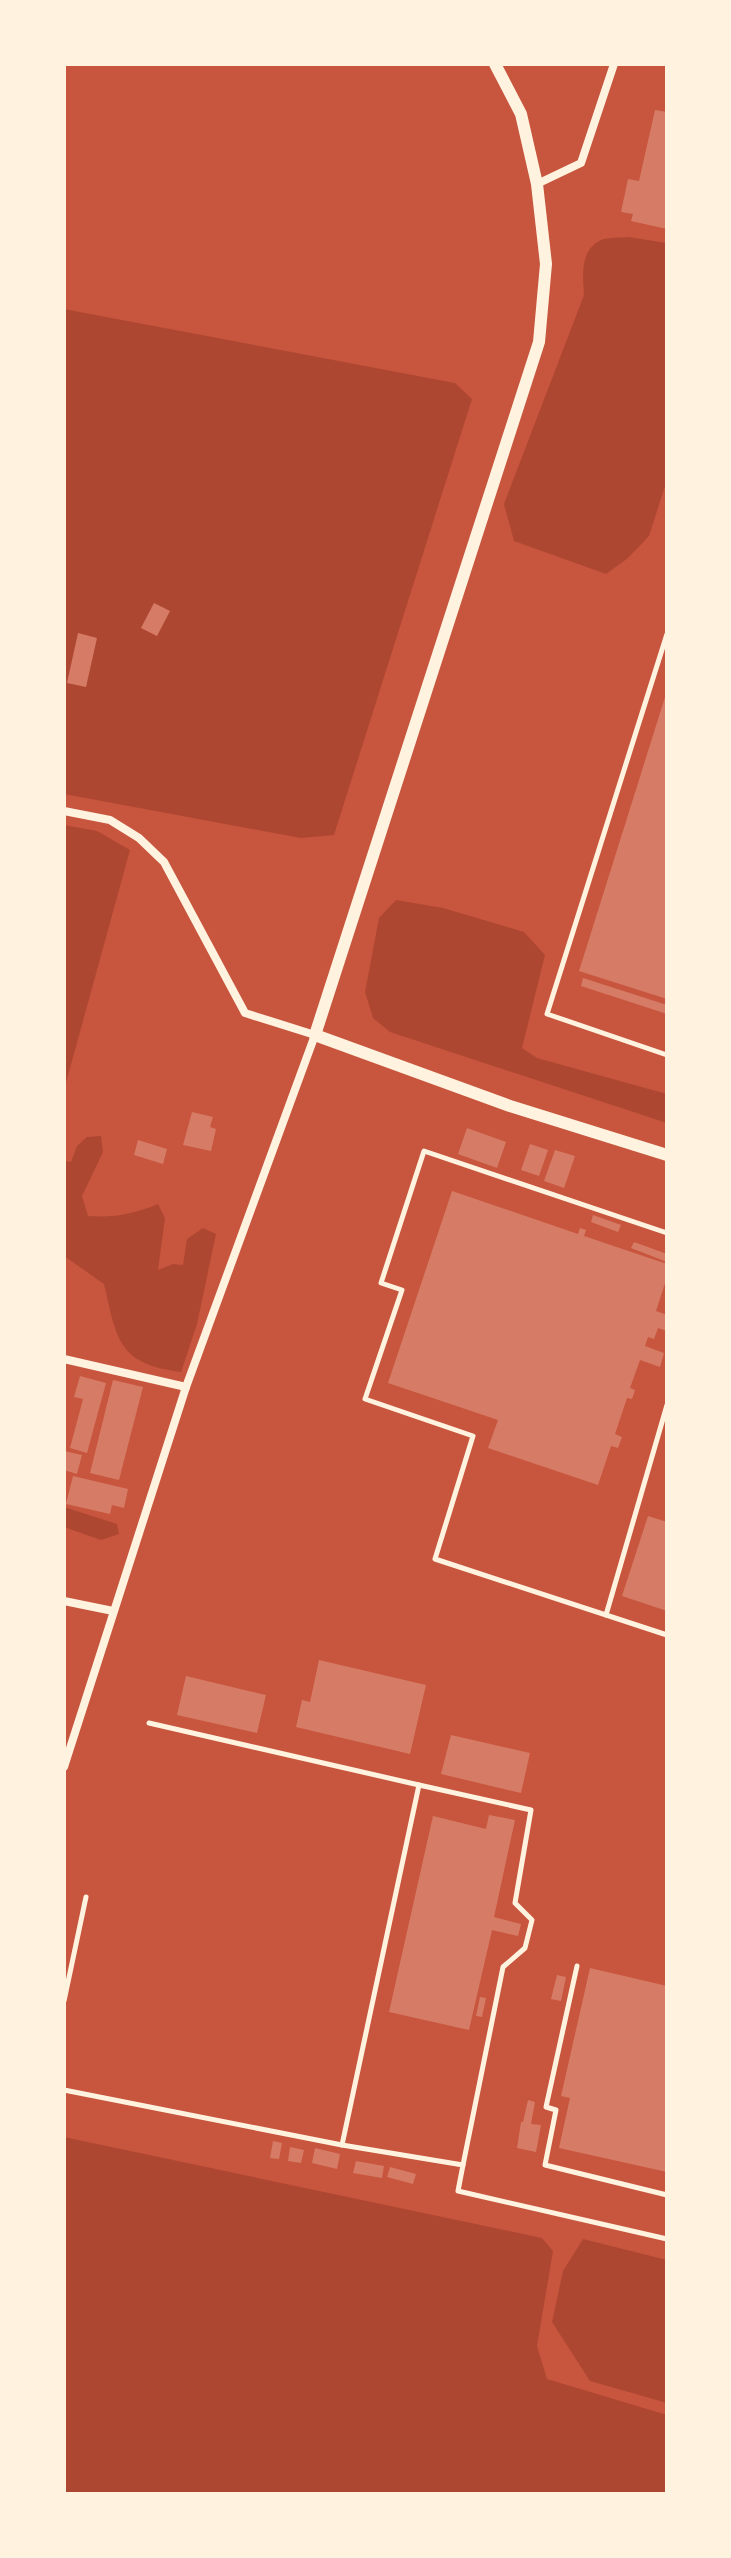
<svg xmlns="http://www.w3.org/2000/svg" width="731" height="2558" font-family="Barlow,sans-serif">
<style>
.green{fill:#ae4732}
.building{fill:#d67c66}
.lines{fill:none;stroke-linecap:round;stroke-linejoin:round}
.service{stroke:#fff3e0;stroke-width:5}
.minor{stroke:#fff3e0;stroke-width:8}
.tertiary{stroke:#fff3e0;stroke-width:12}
</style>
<rect width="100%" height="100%" fill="#c8553d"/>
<g class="green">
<path d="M628,237l39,6v237l-18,56 -21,22 -22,16 -92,-33 -10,-37 80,-209c-1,-19 -5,-44 17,-55 7,-3 19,-2 27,-3z"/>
<polygon points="64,309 455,383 472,399 334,835 301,838 64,794"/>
<polygon points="64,825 97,831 130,850 64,1090"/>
<polygon points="396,900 443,908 524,932 545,955 522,1048 537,1058 667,1094 667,1123 390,1032 373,1018 365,992 379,918"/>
<path d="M101,1136l2,16 -21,44 6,20c25,2 46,-2 70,-12l7,14 -7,52 15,-6 10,1 4,-26 16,-11 13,6 -19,90 -16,48c-63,-8 -64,-32 -77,-88l-37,-26 -3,2v-99l7,1 6,-16 10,-9z"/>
<polygon points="64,1507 117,1524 119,1534 101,1540 64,1527"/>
<polygon points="64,2137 542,2238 553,2251 537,2346 547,2379 667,2415 667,2494 64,2494"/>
<polygon points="583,2239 667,2260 667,2403 590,2381 552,2322 563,2271"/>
</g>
<g class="building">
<polygon points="655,110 667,112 667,229 631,221 633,214 621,212 628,179 639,181"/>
<polygon points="154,603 170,611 157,636 141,628"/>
<polygon points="78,633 97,638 86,687 67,683"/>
<polygon points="666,694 667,694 667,999 579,971"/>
<polygon points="583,978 667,1005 667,1014 581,986"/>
<polygon points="192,1112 213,1117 210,1127 216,1129 211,1151 183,1145"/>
<polygon points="467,1128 506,1142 497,1168 458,1154"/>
<polygon points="138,1140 167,1149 163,1164 134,1155"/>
<polygon points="530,1144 548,1150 539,1176 521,1170"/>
<polygon points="555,1150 575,1156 564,1188 544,1181"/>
<polygon points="452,1191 578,1234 580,1228 586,1230 584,1236 667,1264 667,1277 656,1311 667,1315 667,1331 658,1328 654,1339 648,1337 645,1346 664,1353 660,1367 640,1360 630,1388 635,1390 632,1399 627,1398 615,1434 622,1437 618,1448 611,1446 598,1485 488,1448 498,1420 388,1383"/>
<polygon points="593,1215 621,1225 618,1232 591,1222"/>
<polygon points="634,1242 667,1254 667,1262 631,1248"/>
<polygon points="80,1376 106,1383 87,1453 70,1448 83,1399 74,1397"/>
<polygon points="113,1380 143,1387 119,1480 90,1473"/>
<polygon points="64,1451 82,1455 77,1474 64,1470"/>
<polygon points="73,1476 128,1489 124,1508 112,1505 110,1514 66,1504"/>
<polygon points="648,1516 667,1522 667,1611 622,1596"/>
<polygon points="319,1660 426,1685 410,1754 296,1727 302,1700 310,1702"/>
<polygon points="186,1676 266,1695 257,1733 177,1715"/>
<polygon points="451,1735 530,1753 521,1793 441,1774"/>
<polygon points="489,1815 515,1820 494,1917 521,1924 518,1936 492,1930 469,2030 389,2012 433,1816 486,1829"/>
<polygon points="590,1968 667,1986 667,2172 559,2148 570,2098 561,2096"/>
<polygon points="557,1975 566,1977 561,2001 551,1999"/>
<polygon points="480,1997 486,1998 482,2017 476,2016"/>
<polygon points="528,2100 535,2102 531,2124 541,2125 536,2152 517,2148 521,2122 523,2122"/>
<polygon points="273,2141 282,2143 279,2159 270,2158"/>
<polygon points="290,2147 304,2150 301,2163 288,2161"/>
<polygon points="315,2148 340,2154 337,2169 312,2163"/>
<polygon points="356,2161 384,2166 382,2178 353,2173"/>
<polygon points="390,2167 416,2174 413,2184 387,2177"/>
</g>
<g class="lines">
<g class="service">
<polyline points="667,634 547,1014 667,1055"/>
<polyline points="667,1233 424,1151 381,1283 402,1290 365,1399 473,1436 435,1559 667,1635"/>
<polyline points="606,1615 667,1405"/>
<polyline points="149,1723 419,1785 342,2145 463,2165 458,2191 667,2239"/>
<polyline points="419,1785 531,1810 515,1903 532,1920 525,1948 503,1967 463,2165"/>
<polyline points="577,1966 546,2107 556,2110 545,2165 667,2195"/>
<polyline points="64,2001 86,1897"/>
<polyline points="64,2090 342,2145"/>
</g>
<g class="minor">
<polyline points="537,184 581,163 614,64"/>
<polyline points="64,811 110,820 139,838 164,862 245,1013 315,1035 186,1387 64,1767"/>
<polyline points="64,1359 186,1387"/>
<polyline points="64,1601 113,1611"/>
</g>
<polyline class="tertiary" points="495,64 521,114 537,184 546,264 539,342 315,1035 510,1106 667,1155"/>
</g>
<rect width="731" height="2558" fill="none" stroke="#fff3e0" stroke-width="132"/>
</svg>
